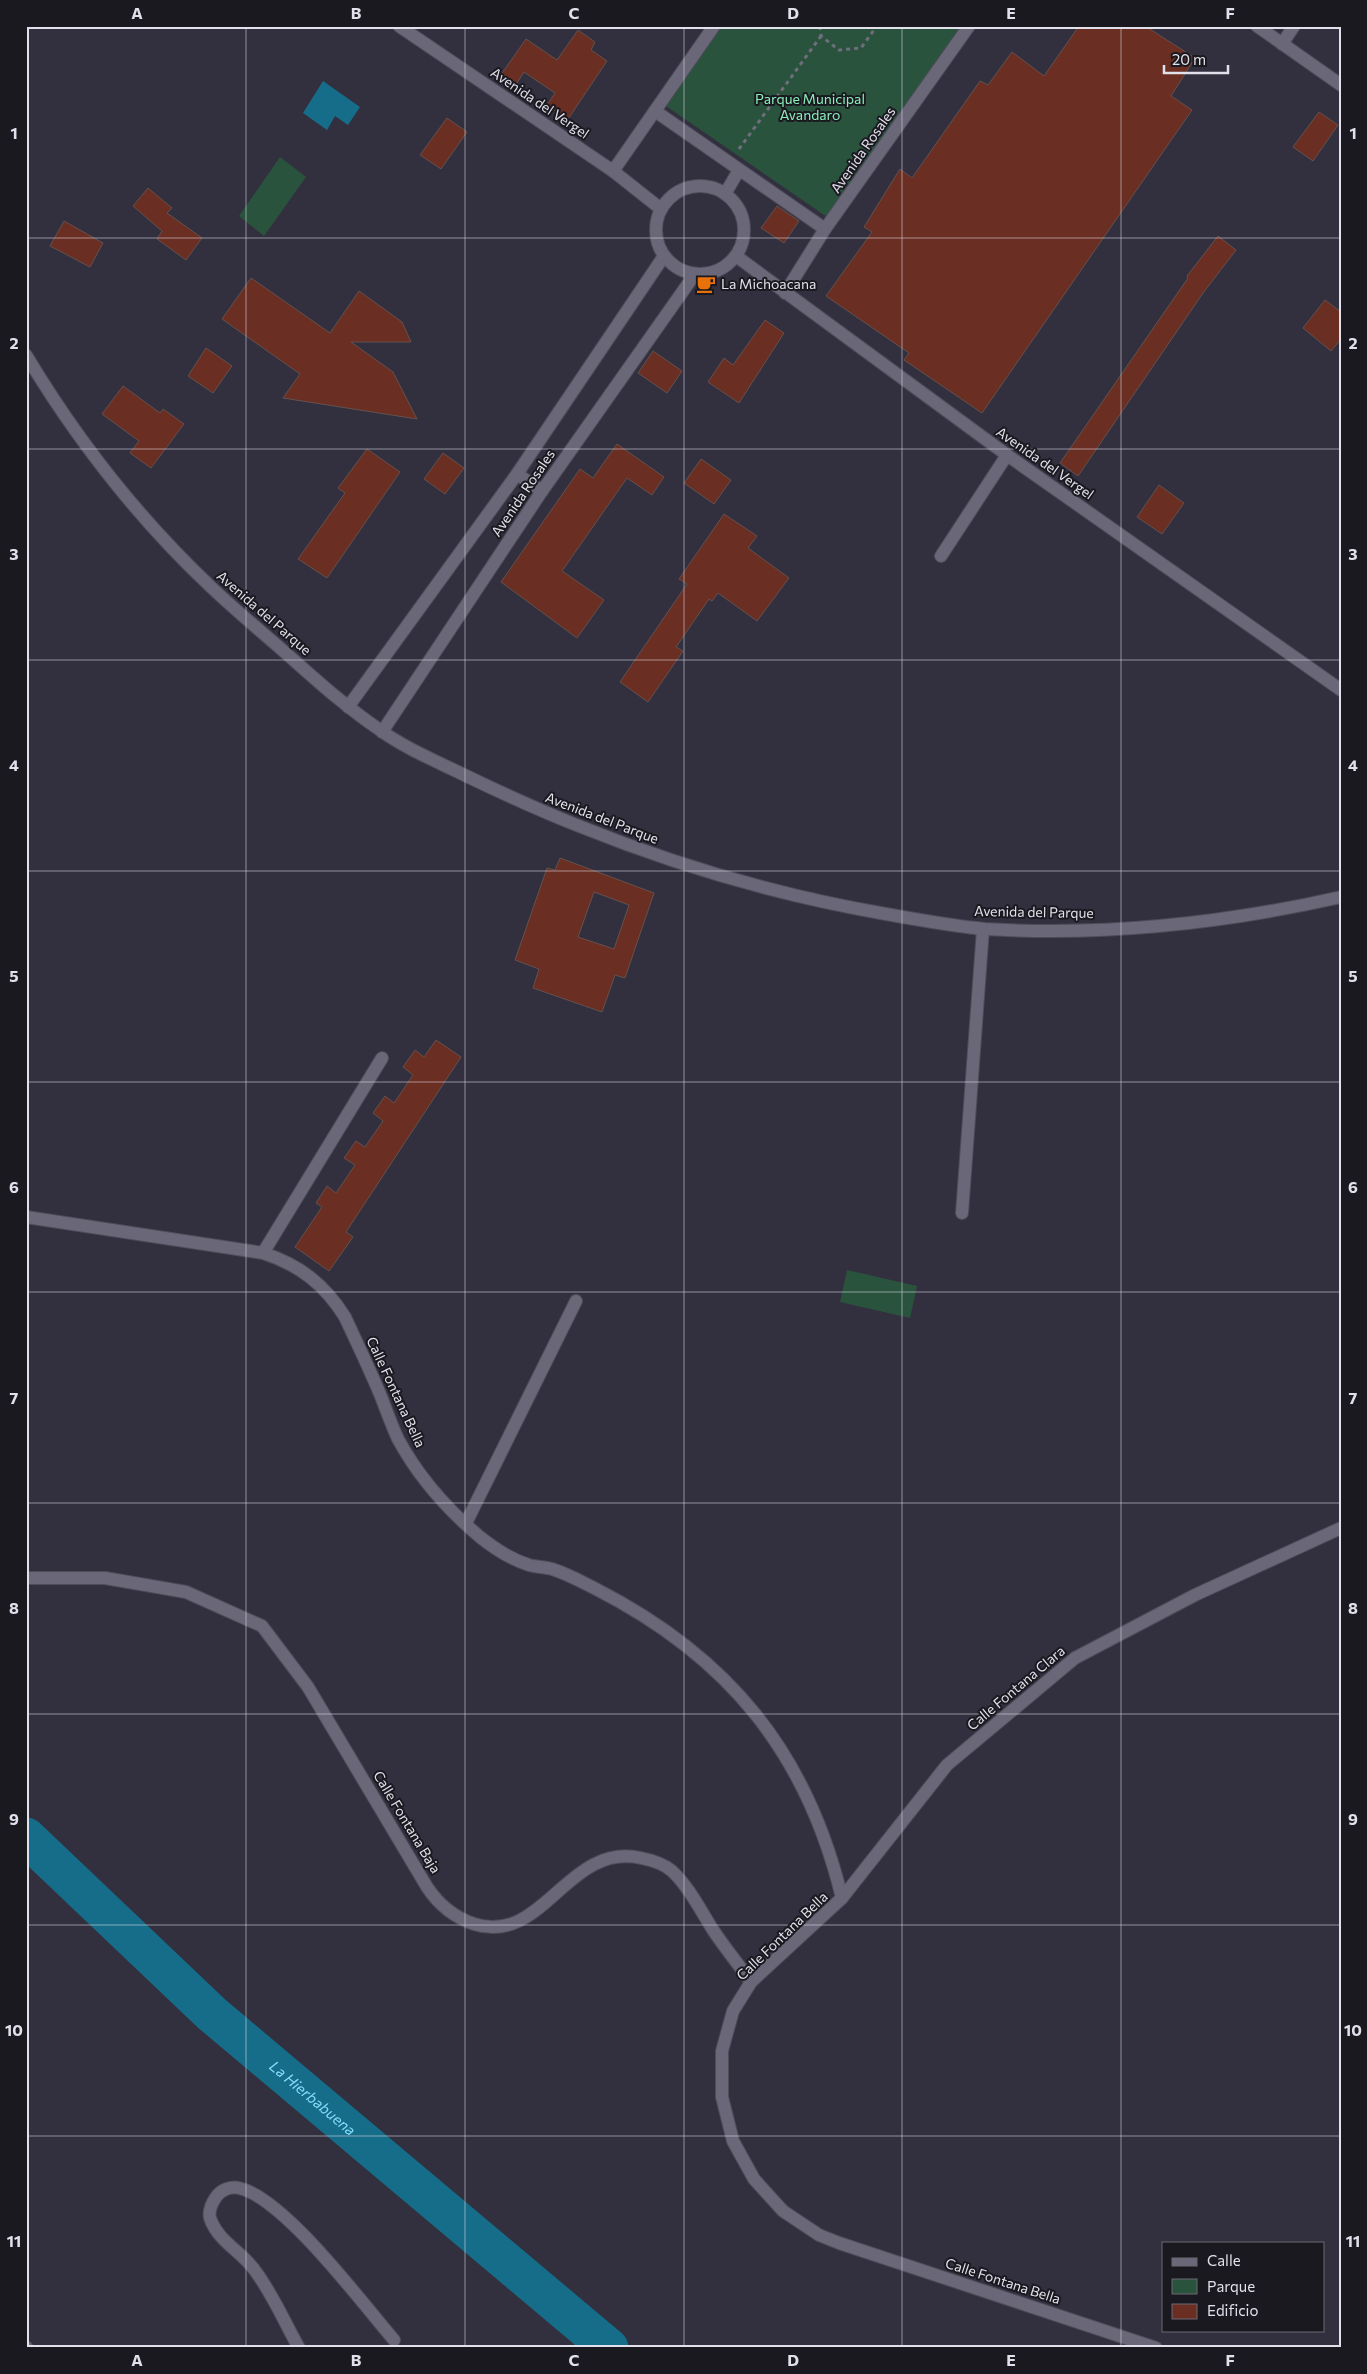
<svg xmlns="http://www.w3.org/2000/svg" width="1367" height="2374" font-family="Commissioner,sans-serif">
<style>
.green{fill:#2a533e}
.water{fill:#156d89}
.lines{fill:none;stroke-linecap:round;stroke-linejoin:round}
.river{stroke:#156d89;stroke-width:39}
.building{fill:#6a2e22;stroke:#65514d;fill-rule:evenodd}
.minor-casing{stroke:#4e4c59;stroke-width:14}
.path{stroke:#706e7c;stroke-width:3;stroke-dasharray:4 4;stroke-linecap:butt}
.minor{stroke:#696778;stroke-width:12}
.grid{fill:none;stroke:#e1e0eb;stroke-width:1;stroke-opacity:0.55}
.labels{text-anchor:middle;stroke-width:4;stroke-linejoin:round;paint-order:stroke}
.park-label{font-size:14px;fill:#8beebb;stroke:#1a1920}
.street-label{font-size:14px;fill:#e1e0eb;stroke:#1a1920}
.poi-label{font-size:14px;fill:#e1e0eb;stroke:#1a1920;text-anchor:start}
.water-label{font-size:15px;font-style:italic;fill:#86dbfd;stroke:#1a1920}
.neatline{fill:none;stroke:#e1e0eb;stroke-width:2}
.grid-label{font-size:16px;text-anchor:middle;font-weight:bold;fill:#e1e0eb}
</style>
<rect width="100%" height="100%" fill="#32303f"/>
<g class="green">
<polygon points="718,26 965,26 830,219 663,104"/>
<polygon points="280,157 306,177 264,236 239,216"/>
<polygon points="847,1270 917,1286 910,1318 840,1302"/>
</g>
<polygon class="water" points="323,81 360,107 348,125 335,116 327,130 303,113"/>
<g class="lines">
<path class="river" id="s1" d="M26,1837l186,177 397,334"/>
</g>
<g class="building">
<polygon points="1079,26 1145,26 1195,58 1171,96 1192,110 982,413 904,360 909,353 826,296 872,232 864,227 900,169 912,178 980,81 988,85 1012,52 1044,76"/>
<polygon points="578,30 595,42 591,50 607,61 568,119 547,105 555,93 524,72 513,89 498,79 526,39 557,60"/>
<polygon points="1319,112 1338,125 1313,161 1293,147"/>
<polygon points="447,118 467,132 441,169 420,155"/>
<polygon points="148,188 172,208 167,213 202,238 186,260 157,239 162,231 133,206"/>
<polygon points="777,206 799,221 784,243 761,228"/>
<polygon points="64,221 103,243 90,267 50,246"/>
<polygon points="1218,236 1236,250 1203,293 1078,476 1060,463 1188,278 1187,276"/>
<polygon points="251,278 330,333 359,291 402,322 411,342 351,342 393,372 417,419 283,398 300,374 222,319"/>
<polygon points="1325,300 1341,312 1341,339 1331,351 1303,328"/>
<polygon points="765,320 784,333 739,403 708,382 724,358 733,365"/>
<polygon points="206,348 232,366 213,393 188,376"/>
<polygon points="653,351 682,371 667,393 638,373"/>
<polygon points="123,386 160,413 163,409 184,424 151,468 130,453 139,441 102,414"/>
<polygon points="617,444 664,477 652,495 627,478 562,571 604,600 577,638 501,582 580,469 593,478"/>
<polygon points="367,449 400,472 327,578 298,559 345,493 338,488"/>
<polygon points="443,453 464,468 445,494 424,479"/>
<polygon points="701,459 731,480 714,504 684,483"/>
<polygon points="1159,485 1184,503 1162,534 1137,517"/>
<polygon points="724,514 757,536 748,548 789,578 757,621 718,593 712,601 709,599 676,647 683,651 648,702 620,682 687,584 679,579"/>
<path d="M560,858l94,35 -29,85 -10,-3 -13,37 -69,-24 6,-19 -24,-9 32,-92 8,2zM594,892l35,13 -15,44 -36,-12z"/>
<polygon points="436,1040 461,1057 346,1232 353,1237 329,1271 295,1247 322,1207 316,1203 327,1186 336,1193 355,1165 344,1158 356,1141 365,1147 383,1121 373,1113 385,1096 394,1103 413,1075 403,1067 415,1050 424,1057"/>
</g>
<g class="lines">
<g class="minor-casing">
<g id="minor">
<polyline points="399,26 613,171 661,209"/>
<polyline points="1257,26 1341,85"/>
<polyline points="1282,44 1294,26"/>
<polyline points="655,111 825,229"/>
<polyline points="613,171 714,26"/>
<circle cx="700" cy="230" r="44"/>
<polyline points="725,194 739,170"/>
<polyline points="736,256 1007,455 1341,690"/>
<polyline points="785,293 825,229 969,26"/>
<path d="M26,355c51,85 113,164 185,232 22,21 46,41 69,61 32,28 64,58 100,82 22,16 49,28 74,40 41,20 82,39 125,56 99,40 202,70 307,88 33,6 66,12 99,15 117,7 241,-6 356,-32"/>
<polyline points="517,474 542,491"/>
<polyline points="941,556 1007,455"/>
<polyline points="348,707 517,474 664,256"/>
<polyline points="382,732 542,491 695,274"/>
<polyline points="962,1213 983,929"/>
<path d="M26,1217l237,36c37,12 62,32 82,64 12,26 24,51 35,77 6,15 11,30 18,45 20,37 50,71 82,98 15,12 30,22 49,28 7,2 16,2 23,4 16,5 30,13 44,20 133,68 211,164 246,309"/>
<polyline points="263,1253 382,1058"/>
<polyline points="466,1523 576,1301"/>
<path d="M26,1578h79l81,14 76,34 46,61 119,200c12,18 26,30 47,37 70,22 93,-82 167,-66 10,2 23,6 31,13 17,16 29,40 41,59 12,18 26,35 38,52"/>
<polyline points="26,2347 27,2348"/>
<path d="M299,2348c-14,-25 -26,-53 -43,-76 -13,-20 -38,-30 -46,-54 -2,-8 2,-15 6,-21 5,-7 14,-11 23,-9 45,10 123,115 155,152"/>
<polyline points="1156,2348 839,2243 819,2235 783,2211 754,2179 733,2141 722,2097 722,2051 733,2011 751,1982 842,1898 947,1765 1075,1658 1195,1595 1341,1528"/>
</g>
</g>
<g class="path">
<polyline points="820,26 821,36 839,50 861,48 874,30 874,26"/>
<polyline points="739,149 821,36"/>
</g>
<use href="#minor" class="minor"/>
</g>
<path class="grid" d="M246,26v2322M465,26v2322M684,26v2322M902,26v2322M1121,26v2322M26,238h1315M26,449h1315M26,660h1315M26,871h1315M26,1082h1315M26,1292h1315M26,1503h1315M26,1714h1315M26,1925h1315M26,2136h1315"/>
<defs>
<g id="cafe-bare" transform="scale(1.5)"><path d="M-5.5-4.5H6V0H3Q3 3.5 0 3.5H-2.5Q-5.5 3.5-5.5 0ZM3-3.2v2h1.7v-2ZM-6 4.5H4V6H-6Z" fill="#e8710a" stroke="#1a1920" stroke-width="2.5" paint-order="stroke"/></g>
</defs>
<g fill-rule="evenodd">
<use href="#cafe-bare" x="706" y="284"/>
</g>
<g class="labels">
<g class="park-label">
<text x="810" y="104">Parque Municipal<tspan x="810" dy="16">Avandaro</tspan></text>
</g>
<g class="street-label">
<text transform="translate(540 103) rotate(34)" y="5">Avenida del Vergel</text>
<text transform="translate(863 150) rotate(-55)" y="5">Avenida Rosales</text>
<text transform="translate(1045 463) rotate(35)" y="5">Avenida del Vergel</text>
<text transform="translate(523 493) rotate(-56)" y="5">Avenida Rosales</text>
<text transform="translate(264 613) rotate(41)" y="5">Avenida del Parque</text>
<text transform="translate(602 818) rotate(21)" y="5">Avenida del Parque</text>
<text transform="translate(1034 912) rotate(1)" y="5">Avenida del Parque</text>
<text transform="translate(396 1392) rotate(65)" y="5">Calle Fontana Bella</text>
<text transform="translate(1016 1688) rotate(-40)" y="5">Calle Fontana Clara</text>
<text transform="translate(407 1822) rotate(59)" y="5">Calle Fontana Baja</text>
<text transform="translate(782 1936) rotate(-44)" y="5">Calle Fontana Bella</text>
<text transform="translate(1003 2281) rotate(18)" y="5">Calle Fontana Bella</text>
</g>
<g class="poi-label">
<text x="721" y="289">La Michoacana</text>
</g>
<g class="water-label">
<text dy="5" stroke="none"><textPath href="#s1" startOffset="388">La Hierbabuena</textPath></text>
</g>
</g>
<rect width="1367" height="2374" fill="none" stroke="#1a1920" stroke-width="55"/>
<rect x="1162" y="2242" width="162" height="90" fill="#1a1920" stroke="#6a6971"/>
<rect x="1172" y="2258" width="25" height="8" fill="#696778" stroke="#6a6971"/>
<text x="1207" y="2266" font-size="15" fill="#e1e0eb">Calle</text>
<rect x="1172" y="2279" width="25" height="15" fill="#2a533e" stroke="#6a6971"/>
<text x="1207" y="2292" font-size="15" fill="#e1e0eb">Parque</text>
<rect x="1172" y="2304" width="25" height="15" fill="#6a2e22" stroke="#6a6971"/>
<text x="1207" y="2316" font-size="15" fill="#e1e0eb">Edificio</text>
<path d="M1164 65v8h64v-8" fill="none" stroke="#e1e0eb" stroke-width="2.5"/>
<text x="1172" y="65" font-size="15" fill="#e1e0eb" stroke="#1a1920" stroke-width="4" paint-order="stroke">20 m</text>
<rect x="28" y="28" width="1312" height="2318" class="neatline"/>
<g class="grid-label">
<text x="137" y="19">A</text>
<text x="356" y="19">B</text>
<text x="574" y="19">C</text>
<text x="793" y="19">D</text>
<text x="1011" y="19">E</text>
<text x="1230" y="19">F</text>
<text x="14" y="139">1</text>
<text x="1353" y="139">1</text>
<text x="14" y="349">2</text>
<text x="1353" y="349">2</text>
<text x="14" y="560">3</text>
<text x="1353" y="560">3</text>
<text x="14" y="771">4</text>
<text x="1353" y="771">4</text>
<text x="14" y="982">5</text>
<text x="1353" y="982">5</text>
<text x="14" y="1193">6</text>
<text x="1353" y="1193">6</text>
<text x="14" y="1404">7</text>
<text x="1353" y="1404">7</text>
<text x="14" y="1614">8</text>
<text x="1353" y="1614">8</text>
<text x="14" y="1825">9</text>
<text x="1353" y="1825">9</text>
<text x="14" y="2036">10</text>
<text x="1353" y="2036">10</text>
<text x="14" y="2247">11</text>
<text x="1353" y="2247">11</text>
<text x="137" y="2366">A</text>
<text x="356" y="2366">B</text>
<text x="574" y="2366">C</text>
<text x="793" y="2366">D</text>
<text x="1011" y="2366">E</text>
<text x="1230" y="2366">F</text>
</g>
</svg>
